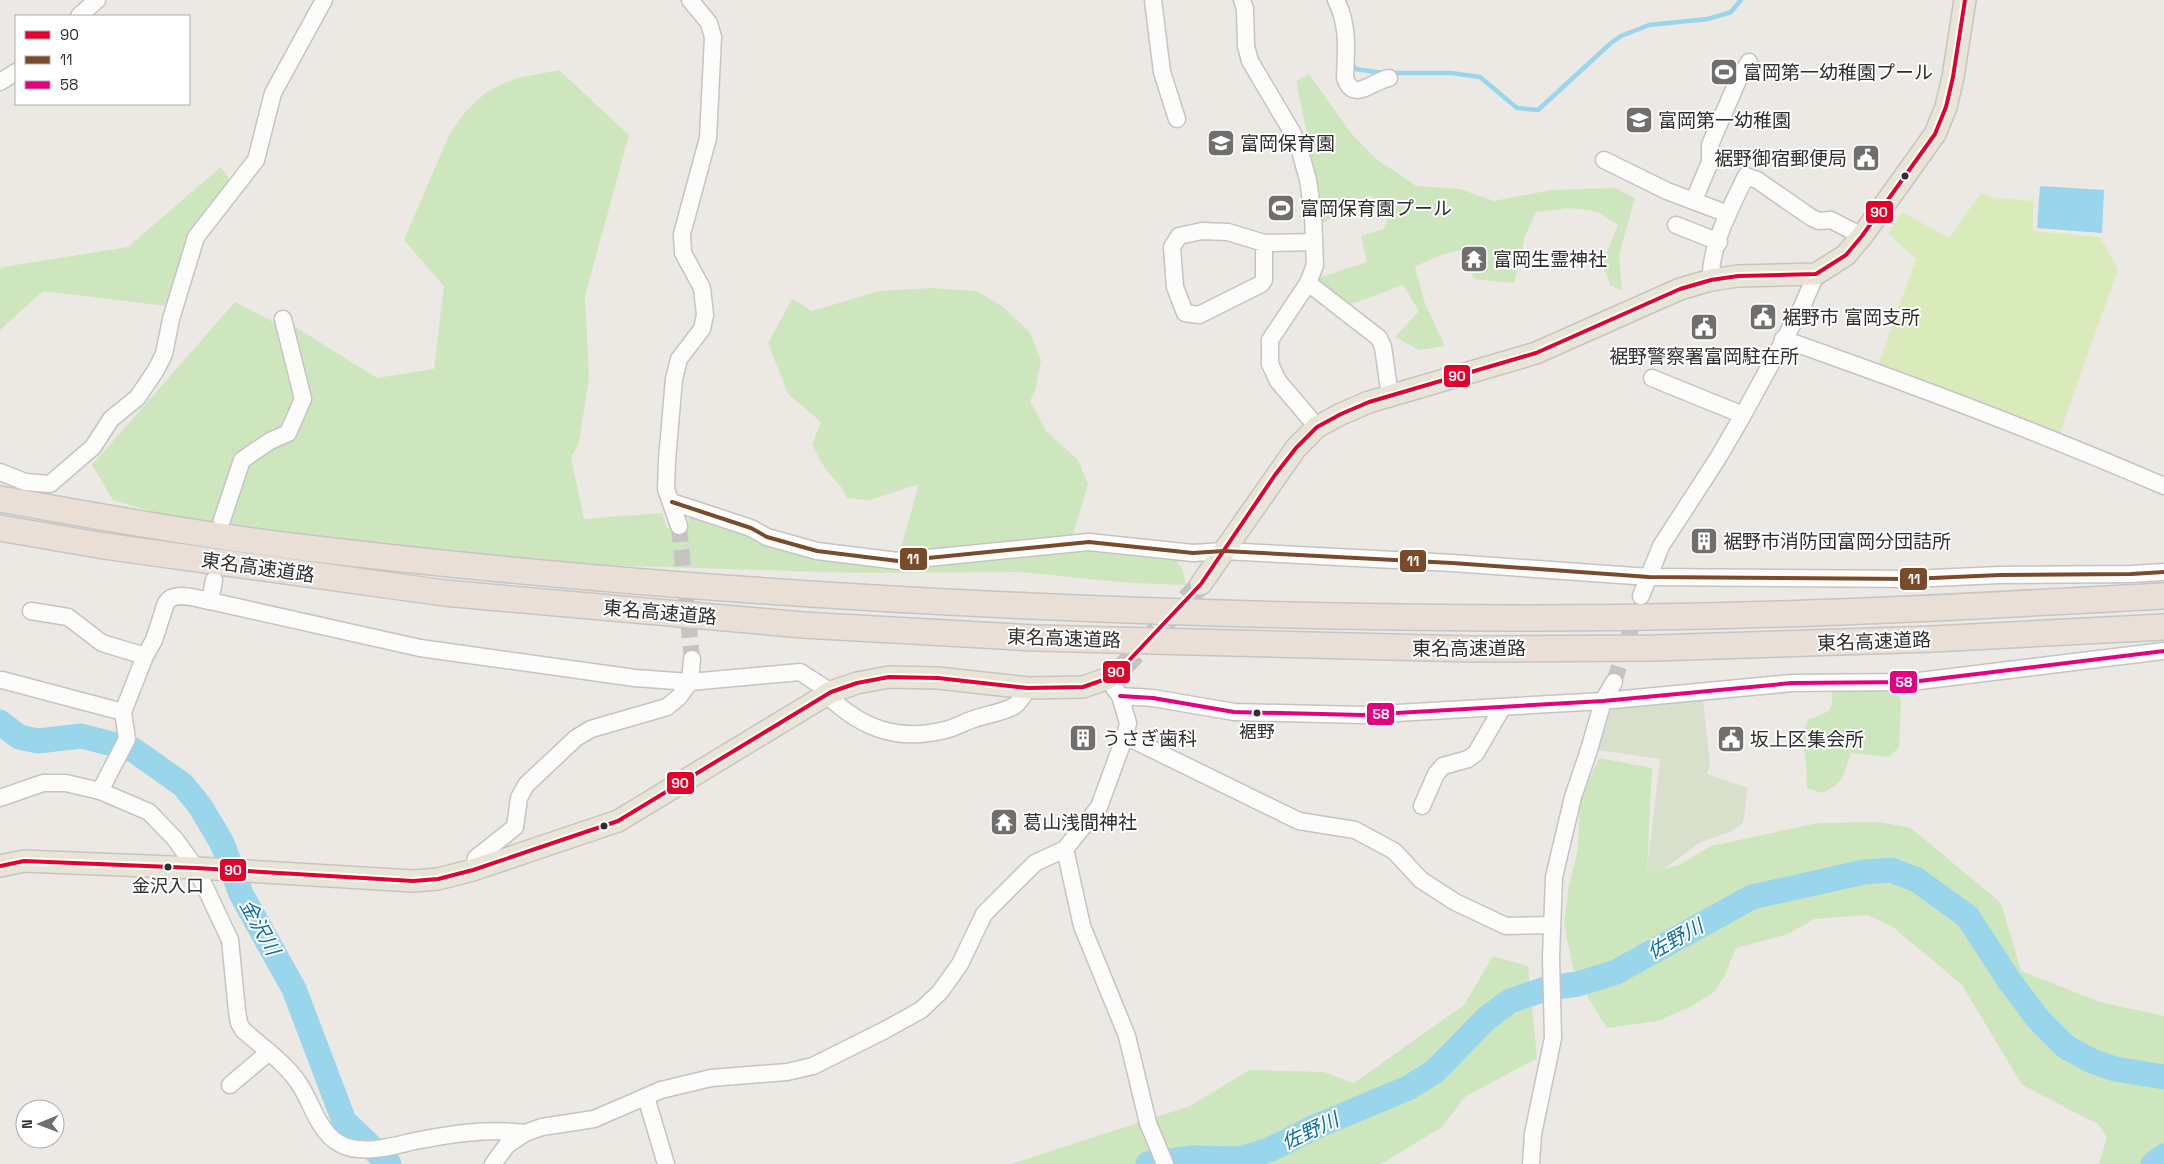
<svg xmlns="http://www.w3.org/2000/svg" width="2164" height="1164" font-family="'Space Grotesk','Noto Sans JP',sans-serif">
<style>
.green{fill:#cee6be}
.cemetery{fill:#d8e0cc}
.pitch{fill:#d9eabb}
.water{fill:#99d6ec}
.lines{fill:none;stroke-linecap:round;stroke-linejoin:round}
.stream{stroke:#99d6ec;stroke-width:4.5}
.river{stroke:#99d6ec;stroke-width:25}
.minor-tunnel{stroke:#c6c3c0;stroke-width:16;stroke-dasharray:16 8;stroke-linecap:butt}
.major-tunnel{stroke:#c6c3c0;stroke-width:21;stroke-dasharray:21 11;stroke-linecap:butt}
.minor-casing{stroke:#c5c4c5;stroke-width:19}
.major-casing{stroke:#c6c5c4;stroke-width:24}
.highway-casing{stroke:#c6c5c4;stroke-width:28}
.minor{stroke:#fcfcfb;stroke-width:16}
.major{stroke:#e8e4d6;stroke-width:21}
.highway{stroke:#eadfd6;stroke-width:25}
.bus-1-casing{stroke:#fff;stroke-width:8}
.bus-2-casing{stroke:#fff;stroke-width:8}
.bus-3-casing{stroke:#fff;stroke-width:8}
.bus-1{stroke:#e4002b;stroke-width:4}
.bus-2{stroke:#7a4b2a;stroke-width:4}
.bus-3{stroke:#e5007d;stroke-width:4}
.bus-dot{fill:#2e2e2e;stroke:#fff;stroke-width:2}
.labels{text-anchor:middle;stroke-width:4;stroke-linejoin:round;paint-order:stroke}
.bus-label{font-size:18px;fill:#2e2e2e;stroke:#fff}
.poi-label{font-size:19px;fill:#2e2e2e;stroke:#fff;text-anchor:start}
.street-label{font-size:19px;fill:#2e2e2e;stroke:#fff}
.water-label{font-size:20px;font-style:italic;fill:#0d6fa3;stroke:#fff}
.line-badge{stroke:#fff;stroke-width:2}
.badge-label{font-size:14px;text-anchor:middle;font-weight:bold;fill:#fff}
</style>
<rect width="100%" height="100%" fill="#ece8e4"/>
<g class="green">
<path d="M559,70l70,65 -44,161 4,81 -10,65 -8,16 13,61 78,-6 5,15 21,2 1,-13 207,48 23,-81 -49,16 -23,-2 -5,-10 -16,-18 -14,-25 9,-23 -33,-28 -20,-51 24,-44 20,12 67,-20 52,-3 45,3 26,15 28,27 11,27 -6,31 -5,10 16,30 32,29 10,24 -19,64 105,6 9,17 3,14 -55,-2 -111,-11 -160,1 -333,-10 -319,-35 -95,-28 -21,-35 143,-163 42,22 6,-5 94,59 57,-9 10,-83 -40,-46 43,-100c13,-25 33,-48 60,-58 16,-7 36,-8 52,-12z"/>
<path d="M1309,74l42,59 24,25 41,28 44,3 34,12 57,-11 64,-2 20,10 -16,57 3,36 -11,-5 -9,-21 16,-41 -23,-13 -27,-3 -32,4 -11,24 -11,47 -40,-4 -4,-10 11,-2 1,-19c-23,0 -47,8 -67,19l10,37 20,42 -26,4 -24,-13 24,-26 -16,-26 -54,20 -33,-26 51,-17 -6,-26 22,-7 10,-20 -24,-14 -46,28 -11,-65 -16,-77z"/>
<polygon points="221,167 230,180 190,241 167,306 43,291 0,330 0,269 3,267 128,247"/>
<path d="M1831,685l66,1 4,16 -2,45 -10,10 -38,-4c-8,23 -6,30 -30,40l-14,-5 -1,-25 -4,-28 6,-15c26,-10 25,-8 23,-35z"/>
<polygon points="1599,758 1652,768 1647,870 1664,869 1679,865 1711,846 1818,823 1879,822 1911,828 2001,903 2021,971 2100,1002 2164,1016 2164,1164 2099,1164 2107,1137 2098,1124 2022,1085 1962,985 1893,927 1868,915 1814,919 1788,934 1736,948 1724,977 1714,992 1688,1008 1657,1021 1607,1028 1575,977 1564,925 1569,885 1578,849 1580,800"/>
<polygon points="1493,956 1528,966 1537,1058 1465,1097 1442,1127 1381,1164 1011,1164 1190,1106 1249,1070 1324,1072 1354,1083 1464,1005"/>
</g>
<polygon class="cemetery" points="1702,691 1710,765 1707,774 1748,788 1743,823 1732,831 1699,843 1664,869 1647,870 1660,759 1598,750 1610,712 1613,707"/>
<polygon class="pitch" points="1981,193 1995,198 2033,201 2033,231 2100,237 2118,269 2059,435 1879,363 1916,259 1888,234 1902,212 1949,238"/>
<g class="water">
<polygon points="1734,64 1734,78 1715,80 1714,66"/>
<polygon points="2040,186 2104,190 2102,233 2037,228"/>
<polygon points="1274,198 1293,207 1288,219 1269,210"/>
</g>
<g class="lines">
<g class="stream">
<polyline points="1352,62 1355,69 1384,73"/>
<polyline points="1391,73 1451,73 1480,77 1517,108 1538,110 1611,43 1621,36 1649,25 1708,19 1731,12 1741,0"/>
</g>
<g class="river">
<polyline points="0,722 19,737 38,741 81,736 132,749 183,785 200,806 222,843 241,894 294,989 344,1121 389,1164"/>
<polyline points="1148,1164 1192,1158 1241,1159 1269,1150 1315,1127 1408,1088 1434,1072 1487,1018 1510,1001 1548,988 1578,984 1616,972 1752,897 1864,872 1891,870 1917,880 1968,917 2008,979 2038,1019 2066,1047 2092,1061 2115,1069 2164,1077"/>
<polyline points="2153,1164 2164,1156"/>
</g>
<g class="minor-tunnel">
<polyline points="679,526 692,659"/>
<polyline points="1614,682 1637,610"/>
</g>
<polyline class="major-tunnel" points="1121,669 1201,584"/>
<g class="minor-casing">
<g id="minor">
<polyline points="1153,0 1162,72 1177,119"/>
<polyline points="1242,0 1245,9 1246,46 1250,61 1292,132 1299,147 1308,180 1313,215 1315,265 1308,283 1270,340 1270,364 1278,381 1317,427"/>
<path d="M1336,0c13,25 10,51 9,78 9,26 28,2 44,0"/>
<polyline points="79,16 97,0"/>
<polyline points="0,82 16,72"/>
<polyline points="1604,160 1667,191 1728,214"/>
<polyline points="1694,200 1710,162 1710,145 1738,80 1749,62"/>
<polyline points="1676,225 1719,242"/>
<polyline points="1264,243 1264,280 1261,284 1199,315 1185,313 1175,287 1172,247 1179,236 1202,231 1228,232 1264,243 1314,242"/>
<path d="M1711,280c-2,-32 21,-75 35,-104l11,4 55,38 7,3 12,-1 31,16"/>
<polyline points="1308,283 1379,338 1383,347 1390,396"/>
<path d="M1783,339c128,45 256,93 381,147"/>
<polyline points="1652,378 1743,415"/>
<polyline points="0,472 25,482 50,484 93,447 111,419 137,398 156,370 164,354 171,319 196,237 256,160 273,93 324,0"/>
<polyline points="672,502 751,528 767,537 817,551 898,561 1089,542 1193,553 1224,551 1452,563 1649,577 1910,579 2000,575 2131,574 2164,572"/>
<polyline points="222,520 242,460 270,441 288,433 303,399 283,319"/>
<polyline points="679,526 666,489 667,460 674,379 679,359 702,329 705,315 702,288 683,253 682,234 708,138 713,37 709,23 690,0"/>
<polyline points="214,580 210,601 420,648 635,678 690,682 800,672 831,692"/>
<polyline points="1641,596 1661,546 1718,458 1743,415 1802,307 1816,274"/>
<polyline points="31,611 68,617 102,643 145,656"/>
<polyline points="2,680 123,712"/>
<path d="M827,695c34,33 70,47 118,35 10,-2 19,-8 29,-11 11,-4 31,-7 40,-13 6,-3 10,-13 14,-18"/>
<polyline points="1120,696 1153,698 1234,712 1362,715 1603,701 1792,683 1911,682 2164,651"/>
<polyline points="1125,736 1299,821 1355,830 1394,851 1421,880 1455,902 1506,926 1552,925"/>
<path d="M100,791l27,-52 -4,-27 22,-56 9,-16 12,-37c8,-13 31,-4 44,-2"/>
<path d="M0,798l43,-15h23l34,8 49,21 26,27 21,29 34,72 7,71 2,12 4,7c18,16 41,32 55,52 13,19 18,43 36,58 7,5 16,9 25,9 18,2 38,-4 56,-8 36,-7 73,-13 110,-8"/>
<polyline points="1422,806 1436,774 1443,766 1468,759 1476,753 1502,708"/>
<polyline points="1065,849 1082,926 1127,1036 1148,1123 1165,1164"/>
<polyline points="473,870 476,858 515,827 519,798 526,785 576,738 591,729 667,707 679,697 690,682 692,659"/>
<polyline points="230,1085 269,1052"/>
<polyline points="646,1097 666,1164"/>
<polyline points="493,1164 507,1145 525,1133 542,1127 594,1119 661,1090 711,1078 787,1072 813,1066 885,1030 921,1010 940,992 960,964 984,914 1035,863 1065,849 1099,807 1125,736 1128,723 1120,696 1114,688"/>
<polyline points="1531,1164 1533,1134 1553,1038 1551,957 1554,877 1573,797 1589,750 1603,701 1614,682"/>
</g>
</g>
<g class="major-casing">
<g id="major">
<polyline points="1201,584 1296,448 1317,427 1341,414 1369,402 1536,353 1680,289 1711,280 1738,276 1816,274 1846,255 1862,236 1935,134 1946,107 1953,77 1965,0"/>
<polyline points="0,866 24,861 196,868 413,881 438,879 473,870 618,821 831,692 857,683 889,677 938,678 1028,688 1083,687 1106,679 1121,669"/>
</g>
</g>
<g class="highway-casing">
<g id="highway">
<path d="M0,499c96,17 194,35 291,47 245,30 492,49 739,60 225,10 451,15 676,10 153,-3 306,-12 458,-20"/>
<polyline points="0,528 104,546 444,593 803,625 1035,638 1472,649 1655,648 1933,639 2164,627"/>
</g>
</g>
<use href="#minor" class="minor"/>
<use href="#major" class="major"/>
<use href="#highway" class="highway"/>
<g class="bus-1-casing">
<polyline id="bus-1" points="0,866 24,861 196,868 413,881 438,879 473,870 618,821 831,692 857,683 889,677 938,678 1028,688 1083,687 1106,679 1121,669 1201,584 1275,475 1296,448 1317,427 1341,414 1369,402 1536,353 1680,289 1711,280 1738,276 1816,274 1846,255 1862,236 1935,134 1946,107 1953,77 1965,0"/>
</g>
<g class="bus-2-casing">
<polyline id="bus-2" points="672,502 751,528 767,537 817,551 898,561 1089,542 1193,553 1224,551 1452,563 1649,577 1910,579 2000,575 2131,574 2164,572"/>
</g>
<g class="bus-3-casing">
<polyline id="bus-3" points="1120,696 1153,698 1234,712 1362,715 1603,701 1792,683 1911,682 2164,651"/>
</g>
<use href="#bus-1" class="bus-1"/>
<use href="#bus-2" class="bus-2"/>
<use href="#bus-3" class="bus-3"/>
</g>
<defs>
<g id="stadium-square" transform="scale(1.4375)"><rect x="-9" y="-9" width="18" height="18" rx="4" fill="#706f6e" stroke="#fff"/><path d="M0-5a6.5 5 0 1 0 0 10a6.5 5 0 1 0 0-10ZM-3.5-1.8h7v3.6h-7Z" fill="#fff"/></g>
<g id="school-square" transform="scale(1.4375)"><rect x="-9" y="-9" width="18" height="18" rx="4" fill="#706f6e" stroke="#fff"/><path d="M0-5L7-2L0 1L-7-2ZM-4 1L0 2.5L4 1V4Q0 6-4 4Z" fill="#fff"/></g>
<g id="civic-square" transform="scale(1.4375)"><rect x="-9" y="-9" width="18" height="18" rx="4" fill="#706f6e" stroke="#fff"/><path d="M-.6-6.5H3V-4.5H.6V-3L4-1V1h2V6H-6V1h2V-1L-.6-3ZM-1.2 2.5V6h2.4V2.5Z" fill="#fff"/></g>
<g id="temple-square" transform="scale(1.4375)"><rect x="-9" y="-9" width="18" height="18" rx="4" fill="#706f6e" stroke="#fff"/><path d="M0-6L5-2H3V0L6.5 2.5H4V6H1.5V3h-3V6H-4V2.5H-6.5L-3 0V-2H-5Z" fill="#fff"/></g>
<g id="building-square" transform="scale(1.4375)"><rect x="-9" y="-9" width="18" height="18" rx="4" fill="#706f6e" stroke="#fff"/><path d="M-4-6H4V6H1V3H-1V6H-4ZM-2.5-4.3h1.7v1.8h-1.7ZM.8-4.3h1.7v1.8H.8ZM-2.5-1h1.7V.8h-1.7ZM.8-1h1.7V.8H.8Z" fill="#fff"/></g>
</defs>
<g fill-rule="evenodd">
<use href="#stadium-square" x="1724" y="72"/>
<use href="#school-square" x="1639" y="120"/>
<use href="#school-square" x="1221" y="143"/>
<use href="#civic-square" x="1866" y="158"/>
<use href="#stadium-square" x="1281" y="208"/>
<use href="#temple-square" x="1474" y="259"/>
<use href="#civic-square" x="1763" y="317"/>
<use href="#civic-square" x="1704" y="327"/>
<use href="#building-square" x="1704" y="541"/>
<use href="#building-square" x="1083" y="738"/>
<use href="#civic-square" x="1731" y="739"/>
<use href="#temple-square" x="1004" y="822"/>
</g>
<g class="bus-dot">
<circle cx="1905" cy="176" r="4.5"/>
<circle cx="1257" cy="713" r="4.5"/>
<circle cx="604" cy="826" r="4.5"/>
<circle cx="168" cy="867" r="4.5"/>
</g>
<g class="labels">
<g class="bus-label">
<text x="1257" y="738">裾野</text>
<text x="168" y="892">金沢入口</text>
</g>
<g class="poi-label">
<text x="1743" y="79">富岡第一幼稚園プール</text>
<text x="1658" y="127">富岡第一幼稚園</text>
<text x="1240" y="150">富岡保育園</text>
<text x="1847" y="165" text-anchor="end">裾野御宿郵便局</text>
<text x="1300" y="215">富岡保育園プール</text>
<text x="1493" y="266">富岡生霊神社</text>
<text x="1782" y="324">裾野市 富岡支所</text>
<text x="1704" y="363" text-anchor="middle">裾野警察署富岡駐在所</text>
<text x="1723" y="548">裾野市消防団富岡分団詰所</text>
<text x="1102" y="745">うさぎ歯科</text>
<text x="1750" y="746">坂上区集会所</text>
<text x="1023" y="829">葛山浅間神社</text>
</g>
<g class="street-label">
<text transform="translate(258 567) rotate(8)" y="7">東名高速道路</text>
<text transform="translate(660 612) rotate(5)" y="7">東名高速道路</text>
<text transform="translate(1064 638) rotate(2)" y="7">東名高速道路</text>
<text transform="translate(1874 641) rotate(-2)" y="7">東名高速道路</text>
<text x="1469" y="655">東名高速道路</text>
</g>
<g class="water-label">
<text transform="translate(260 927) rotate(61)" y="7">金沢川</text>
<text transform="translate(1675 939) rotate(-29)" y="7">佐野川</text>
<text transform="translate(1310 1131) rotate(-25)" y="7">佐野川</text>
</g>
</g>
<g class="line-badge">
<rect x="1865" y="200" width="29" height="24" rx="5" fill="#e4002b"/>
<rect x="1443" y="364" width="28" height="24" rx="5" fill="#e4002b"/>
<rect x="899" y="547" width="29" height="24" rx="5" fill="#7a4b2a"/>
<rect x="1399" y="549" width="28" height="24" rx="5" fill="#7a4b2a"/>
<rect x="1899" y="567" width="29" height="24" rx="5" fill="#7a4b2a"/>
<rect x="1102" y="660" width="29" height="24" rx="5" fill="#e4002b"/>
<rect x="1889" y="670" width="29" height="24" rx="5" fill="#e5007d"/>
<rect x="1366" y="702" width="29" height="24" rx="5" fill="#e5007d"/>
<rect x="666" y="771" width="29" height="24" rx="5" fill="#e4002b"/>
<rect x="219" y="858" width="28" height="24" rx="5" fill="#e4002b"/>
</g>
<g class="badge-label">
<text x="1879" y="217">90</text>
<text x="1457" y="381">90</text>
<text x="913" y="564">11</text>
<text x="1413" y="566">11</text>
<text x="1914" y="584">11</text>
<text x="1116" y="677">90</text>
<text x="1904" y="687">58</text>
<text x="1381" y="719">58</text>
<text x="680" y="788">90</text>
<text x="233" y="875">90</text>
</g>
<rect x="15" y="15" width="175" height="90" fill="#ffffff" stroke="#ababab"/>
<rect x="25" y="31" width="25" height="8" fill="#e4002b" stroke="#ababab"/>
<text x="60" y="40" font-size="15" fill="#2e2e2e">90</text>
<rect x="25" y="56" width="25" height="8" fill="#7a4b2a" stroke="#ababab"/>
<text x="60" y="65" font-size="15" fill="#2e2e2e">11</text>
<rect x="25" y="81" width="25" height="8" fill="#e5007d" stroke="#ababab"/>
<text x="60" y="90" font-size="15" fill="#2e2e2e">58</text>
<g transform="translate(40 1124) rotate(269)"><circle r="24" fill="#ffffff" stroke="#ababab"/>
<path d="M0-4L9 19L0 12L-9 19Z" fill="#706f6e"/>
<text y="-8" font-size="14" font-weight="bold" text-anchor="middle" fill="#2e2e2e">N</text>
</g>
</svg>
